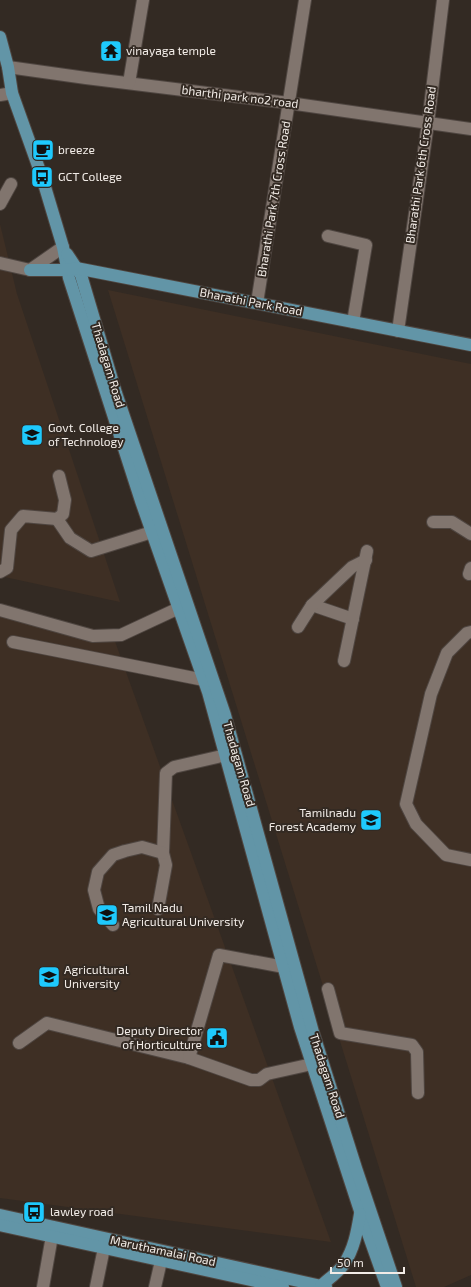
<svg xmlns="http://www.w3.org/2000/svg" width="471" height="1287" font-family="'Exo 2',sans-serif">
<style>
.built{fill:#3e2f24}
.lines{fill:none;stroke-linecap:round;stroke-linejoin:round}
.minor-casing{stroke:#4f4641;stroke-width:14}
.major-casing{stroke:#4f4641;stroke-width:14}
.minor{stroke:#81756e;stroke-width:12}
.major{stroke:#6295a7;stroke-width:12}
.labels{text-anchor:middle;stroke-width:4;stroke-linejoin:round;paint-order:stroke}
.poi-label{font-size:12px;fill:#f2ece7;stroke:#332a23;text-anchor:start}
.street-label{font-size:12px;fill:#f2ece7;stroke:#332a23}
</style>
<rect width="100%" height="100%" fill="#332a23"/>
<g class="built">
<polygon points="0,224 17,294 120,602 0,576"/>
<polygon points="108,290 471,364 471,1275 444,1287 416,1287"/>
<polygon points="0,608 112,633 331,1242 0,1198"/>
</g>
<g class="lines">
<g class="minor-casing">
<g id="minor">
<polyline points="8,67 86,78 289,103 471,129"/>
<polyline points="129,83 143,0"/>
<polyline points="0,95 12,93"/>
<polyline points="0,204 11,184"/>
<polyline points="328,236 366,245 353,322"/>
<polyline points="0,263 30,270 63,247"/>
<polyline points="257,303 305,0"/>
<polyline points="398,331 428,123 443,0"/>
<polyline points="59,476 65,500 63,514 57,519 70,538 91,551 152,532"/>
<polyline points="433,522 452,522 471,534"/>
<polyline points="0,572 7,568 11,530 23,516 57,519"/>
<polyline points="469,574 471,568"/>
<polyline points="312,605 353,619"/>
<polyline points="0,610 93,636 121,635 179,608"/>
<polyline points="298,627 312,605 352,567 366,560"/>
<polyline points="471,632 467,633 447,653 431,694 406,804 416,824 446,855 471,860"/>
<polyline points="13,642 204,680"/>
<polyline points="344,661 367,551"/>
<polyline points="158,909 166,865 163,853 166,773 174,767 226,755"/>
<polyline points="113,925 99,909 94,890 98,872 113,855 125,851 142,847 163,853"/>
<polyline points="328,989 340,1033 412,1045 417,1052 418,1093"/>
<polyline points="19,1043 47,1023 189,1058 251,1080 259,1080 267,1074 312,1064"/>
<polyline points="189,1058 219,955 284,967"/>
<polyline points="43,1287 52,1236"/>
<polyline points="96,1287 104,1248"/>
<polyline points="155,1287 161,1261"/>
</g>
</g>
<g class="major-casing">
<g id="major">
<polyline points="0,37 8,67 12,93 42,177 63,247 69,278 141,501 208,692 300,1027 360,1211 387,1287"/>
<polyline points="67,254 81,275 116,393 225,715 313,1032 356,1168 396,1287"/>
<polyline points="30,270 67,270 76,268 471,345"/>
<polyline points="0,1215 326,1287"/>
<polyline points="0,1225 283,1287"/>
<path d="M321,1286c7,-7 17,-13 23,-22 10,-15 13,-32 16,-50"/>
</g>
</g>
<use href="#minor" class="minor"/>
<use href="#major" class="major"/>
</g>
<defs>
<g id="temple-square" transform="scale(1.15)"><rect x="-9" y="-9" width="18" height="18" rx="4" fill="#1ec9fd" stroke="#332a23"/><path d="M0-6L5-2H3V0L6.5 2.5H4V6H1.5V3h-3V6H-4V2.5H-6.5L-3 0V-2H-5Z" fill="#111"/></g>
<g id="cafe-square" transform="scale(1.15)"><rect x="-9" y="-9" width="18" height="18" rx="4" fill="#1ec9fd" stroke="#332a23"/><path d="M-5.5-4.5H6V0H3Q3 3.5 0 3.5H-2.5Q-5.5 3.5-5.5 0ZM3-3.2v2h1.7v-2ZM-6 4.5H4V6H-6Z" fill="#111"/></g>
<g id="bus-square" transform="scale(1.15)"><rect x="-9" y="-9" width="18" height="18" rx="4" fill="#1ec9fd" stroke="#332a23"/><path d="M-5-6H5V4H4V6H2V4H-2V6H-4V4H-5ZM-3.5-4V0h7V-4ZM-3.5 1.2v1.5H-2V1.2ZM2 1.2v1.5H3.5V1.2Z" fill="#111"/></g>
<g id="university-square" transform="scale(1.15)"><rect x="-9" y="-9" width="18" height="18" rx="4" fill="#1ec9fd" stroke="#332a23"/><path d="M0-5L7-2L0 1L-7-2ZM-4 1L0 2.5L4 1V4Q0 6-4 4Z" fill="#111"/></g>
<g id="civic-square" transform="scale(1.15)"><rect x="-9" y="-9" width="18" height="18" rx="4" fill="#1ec9fd" stroke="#332a23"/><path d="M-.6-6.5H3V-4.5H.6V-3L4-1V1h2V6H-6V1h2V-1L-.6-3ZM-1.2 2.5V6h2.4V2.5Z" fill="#111"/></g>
</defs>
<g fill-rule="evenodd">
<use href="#temple-square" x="111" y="51"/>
<use href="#cafe-square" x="43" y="150"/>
<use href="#bus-square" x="42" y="177"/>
<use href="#university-square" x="32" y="435"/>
<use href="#university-square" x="371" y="820"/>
<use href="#university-square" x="107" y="915"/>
<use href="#university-square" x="49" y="977"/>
<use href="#civic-square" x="217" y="1038"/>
<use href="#bus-square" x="34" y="1212"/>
</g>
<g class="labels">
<g class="poi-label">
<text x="126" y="55">vinayaga temple</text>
<text x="58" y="154">breeze</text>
<text x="58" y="181">GCT College</text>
<text x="48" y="432">Govt. College<tspan x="48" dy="14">of Technology</tspan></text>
<text x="356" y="817" text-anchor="end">Tamilnadu<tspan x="356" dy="14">Forest Academy</tspan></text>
<text x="122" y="912">Tamil Nadu<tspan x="122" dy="14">Agricultural University</tspan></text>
<text x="64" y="974">Agricultural<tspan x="64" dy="14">University</tspan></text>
<text x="202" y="1035" text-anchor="end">Deputy Director<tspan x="202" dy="14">of Horticulture</tspan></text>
<text x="50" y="1216">lawley road</text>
</g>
<g class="street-label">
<text transform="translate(240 97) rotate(7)" y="4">bharthi park no2 road</text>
<text transform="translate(421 165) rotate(-82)" y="4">Bharathi Park 6th Cross Road</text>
<text transform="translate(274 199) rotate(-81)" y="4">Bharathi Park 7th Cross Road</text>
<text transform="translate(251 302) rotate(11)" y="4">Bharathi Park Road</text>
<text transform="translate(108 365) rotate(73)" y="4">Thadagam Road</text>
<text transform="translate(239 764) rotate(74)" y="4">Thadagam Road</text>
<text transform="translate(327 1076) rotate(72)" y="4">Thadagam Road</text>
<text transform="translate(163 1251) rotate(12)" y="4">Maruthamalai Road</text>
</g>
</g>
<path d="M331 1267v6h73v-6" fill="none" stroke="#f2ece7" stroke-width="2"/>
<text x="337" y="1267" font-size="12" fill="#f2ece7" stroke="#332a23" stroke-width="3" paint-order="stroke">50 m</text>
</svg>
